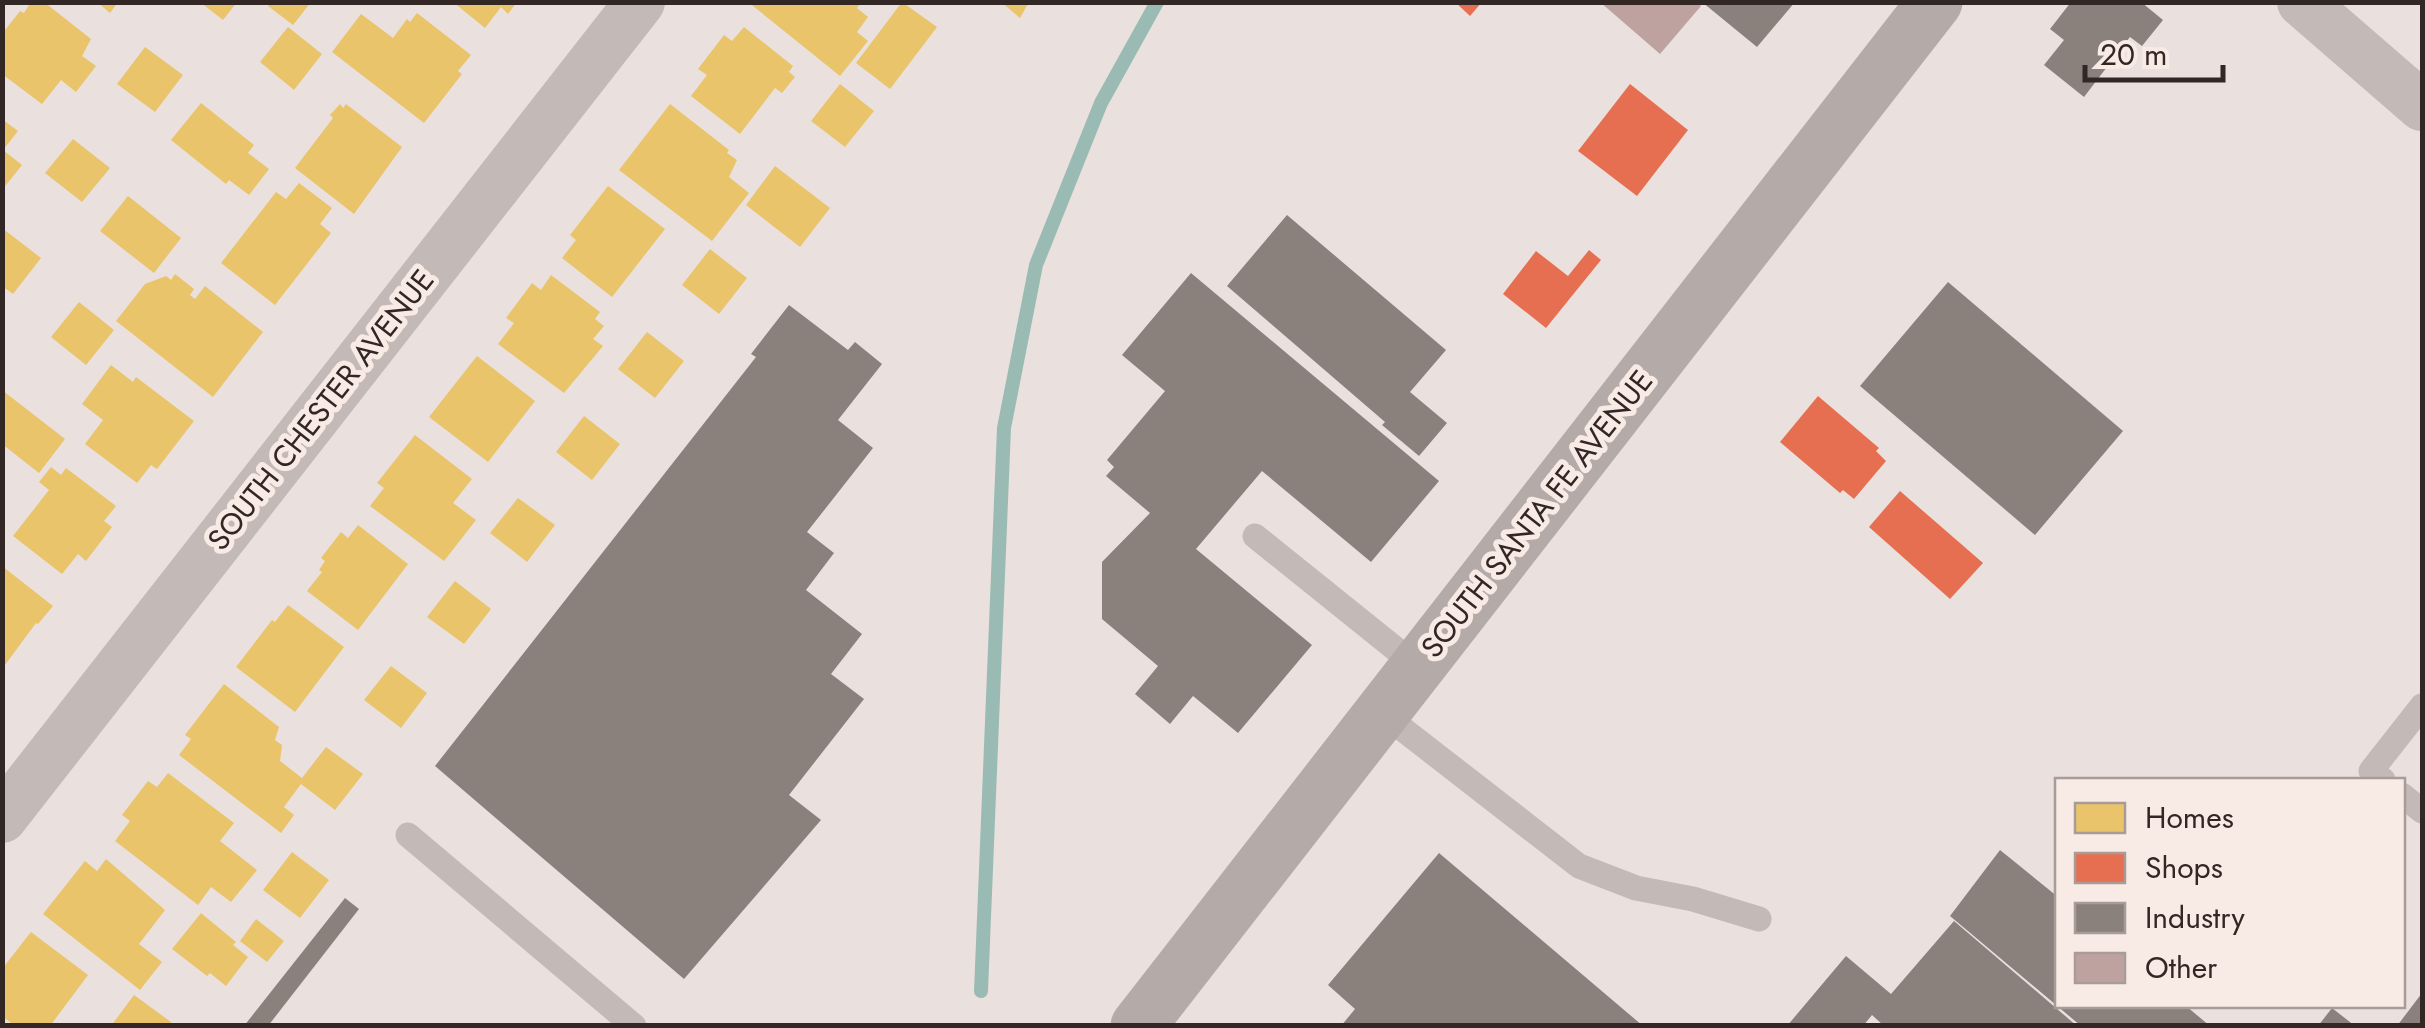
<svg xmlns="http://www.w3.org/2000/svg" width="2425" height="1028" font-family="Jost,sans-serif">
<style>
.homes{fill:#e9c46a}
.shops{fill:#e76f51}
.industry{fill:#8a817c}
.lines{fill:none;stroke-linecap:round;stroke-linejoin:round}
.stream{stroke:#9abbb4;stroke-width:14}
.building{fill:#bda2a0}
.service{stroke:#c3bab7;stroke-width:25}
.minor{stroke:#c3bab7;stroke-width:50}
.secondary{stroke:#b4aaa8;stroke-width:55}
.labels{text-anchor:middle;stroke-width:10;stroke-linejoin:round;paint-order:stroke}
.street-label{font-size:30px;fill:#332726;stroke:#f8eae4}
</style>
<rect width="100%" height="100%" fill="#eae1de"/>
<g class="homes">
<polygon points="31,2 44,2 91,39 82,56 96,66 76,92 61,80 42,104 2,74 2,34 20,11 24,13"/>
<polygon points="97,2 118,2 110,13"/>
<polygon points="200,2 237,2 223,20"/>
<polygon points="271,2 311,2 293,25 268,6"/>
<polygon points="453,2 517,2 508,14 501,7 485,28"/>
<polygon points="748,2 861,2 857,8 868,17 857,32 868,41 840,76"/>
<polygon points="902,2 937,27 890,89 856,63"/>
<polygon points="1001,2 1029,2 1020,18"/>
<polygon points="417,13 471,55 458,71 462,74 424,123 332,52 361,14 393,38 407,19 410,22"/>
<polygon points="288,27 322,54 294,90 260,62"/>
<polygon points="744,27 793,66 789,72 795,77 782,93 775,88 740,134 691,96 707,75 698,69 724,35 732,41"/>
<polygon points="145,47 183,75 155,112 117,84"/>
<polygon points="840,84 874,111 845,147 811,121"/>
<polygon points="201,103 254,145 248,153 269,169 249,195 229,180 226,184 171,140"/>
<polygon points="340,104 343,108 346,104 402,147 354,214 295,168 333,118 330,115"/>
<polygon points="670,104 729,150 727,153 737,160 729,177 749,193 712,241 619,170"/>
<polygon points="2,119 18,131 3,150 22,165 2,190"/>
<polygon points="73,139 110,168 82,202 45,173"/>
<polygon points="775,166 830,208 800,247 746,205"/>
<polygon points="299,183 332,208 320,224 331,233 275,305 221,263 276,192 286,199"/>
<polygon points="608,186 665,229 612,297 562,258 576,240 570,235"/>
<polygon points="128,196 181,238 154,273 100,231"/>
<polygon points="2,228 41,258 13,294 2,286"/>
<polygon points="710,249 747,278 719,314 682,285"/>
<polygon points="175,274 194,289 190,295 195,299 205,286 263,332 213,397 116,321 145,284 166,276 171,280"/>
<polygon points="551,275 600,312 595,319 604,326 593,339 603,346 564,393 498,344 514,323 506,318 532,283 541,290"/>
<polygon points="79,302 114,330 86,365 51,337"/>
<polygon points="647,332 684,361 655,398 618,369"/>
<polygon points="477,356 535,401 488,462 429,417"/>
<polygon points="111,365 133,382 136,377 194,421 157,469 151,465 137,483 85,444 103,420 82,404"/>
<polygon points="2,390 65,439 39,473 2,444"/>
<polygon points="584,416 620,444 592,480 556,452"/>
<polygon points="415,435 472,479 453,503 476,520 444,561 370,506 384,488 377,483"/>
<polygon points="51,467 61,475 66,468 116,506 104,521 112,527 86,561 78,554 62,574 13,536 49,490 39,482"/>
<polygon points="518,498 555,525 527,562 490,533"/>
<polygon points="358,525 408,564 358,630 307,591 322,572 319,570 325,561 321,558 341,532 348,538"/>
<polygon points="2,566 53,606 38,624 36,623 2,669"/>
<polygon points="455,581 491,609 464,644 427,617"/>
<polygon points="288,605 344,647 295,712 236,667 272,620 275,622"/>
<polygon points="391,666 427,693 401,728 364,700"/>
<polygon points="224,684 279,727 275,740 282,745 280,761 302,778 326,747 363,774 335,810 301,784 284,807 294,815 281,833 179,755 191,739 185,735"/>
<polygon points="168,773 234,823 220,841 257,870 231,902 211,887 198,905 115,841 130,821 122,815 148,781 157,787"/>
<polygon points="292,852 329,880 300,918 263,890"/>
<polygon points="106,859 165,910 139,944 162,962 140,990 43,914 85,861 97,871"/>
<polygon points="201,913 236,942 233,945 248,957 226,986 210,973 207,976 172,949"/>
<polygon points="256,919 284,941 267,962 240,941"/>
<polygon points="31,932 88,975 50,1026 15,1026 2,1016 2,969"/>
<polygon points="134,995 171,1022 168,1026 111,1026"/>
</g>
<g class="shops">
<polygon points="1455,2 1482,2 1470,16"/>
<polygon points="1630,84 1688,130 1637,196 1578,151"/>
<polygon points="1589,250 1601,260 1546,328 1503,294 1536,251 1568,276"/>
<polygon points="1818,396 1879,448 1876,451 1886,461 1854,499 1843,490 1840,493 1780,442"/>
<polygon points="1900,491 1983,563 1950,599 1869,527"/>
</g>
<g class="industry">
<polygon points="1702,2 1795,2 1757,47"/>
<polygon points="2071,2 2141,2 2163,20 2142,46 2130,37 2084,97 2044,65 2064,40 2050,29"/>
<polygon points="1287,215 1446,350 1410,392 1447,423 1419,456 1382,425 1385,422 1227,286"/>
<polygon points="1191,273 1439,481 1371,562 1262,471 1196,549 1312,645 1238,733 1193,696 1170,724 1135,694 1158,666 1102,619 1102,562 1150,513 1106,476 1114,467 1107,460 1165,391 1122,355"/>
<polygon points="1948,282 2123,431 2035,535 1860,386"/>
<polygon points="789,305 848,350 855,342 882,364 838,420 873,448 807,532 834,553 806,590 862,634 831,674 864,699 789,795 821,820 684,979 435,766 756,357 751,354"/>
<polygon points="2000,850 2058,897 2058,1006 2186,1006 2210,1026 2081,1026 1950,916"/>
<polygon points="1439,853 1643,1026 1341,1026 1355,1009 1328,985"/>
<polygon points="345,898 359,909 268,1026 244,1026"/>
<polygon points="1954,921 2077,1026 1884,1026 1872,1015 1863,1026 1787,1026 1846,956 1891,994"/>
<polygon points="2422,993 2422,1026 2397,1026"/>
<polygon points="2332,1008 2355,1026 2318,1026"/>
</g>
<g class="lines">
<polyline class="stream" points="981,991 1004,428 1036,265 1101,103 1157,2"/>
</g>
<polygon class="building" points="1600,2 1697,2 1701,6 1660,54"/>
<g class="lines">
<g class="service">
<polyline points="1255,536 1418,667"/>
<polyline points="1382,713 1579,866 1636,888 1693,899 1759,919"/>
<polyline points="2383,780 2371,771 2422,706"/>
<polyline points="2402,795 2422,811"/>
<polyline points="408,835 634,1026"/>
</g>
<g class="minor">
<polyline points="2302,2 2422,106"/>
<polyline points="2,818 640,2"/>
</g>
<polyline class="secondary" points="1138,1026 1935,2"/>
</g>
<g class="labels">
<g class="street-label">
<text transform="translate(321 410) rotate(-52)" y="10">SOUTH CHESTER AVENUE</text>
<text transform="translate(1537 514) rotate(-52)" y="10">SOUTH SANTA FE AVENUE</text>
</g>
</g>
<rect width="2425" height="1028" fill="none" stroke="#332726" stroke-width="10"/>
<rect x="2055" y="778" width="350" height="230" fill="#f8eae4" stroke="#a99c98" stroke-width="2.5"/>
<rect x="2075" y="803" width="50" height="30" fill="#e9c46a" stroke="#a99c98" stroke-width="2.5"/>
<text x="2145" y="828" font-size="30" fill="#332726">Homes</text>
<rect x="2075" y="853" width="50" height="30" fill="#e76f51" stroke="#a99c98" stroke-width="2.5"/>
<text x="2145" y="878" font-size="30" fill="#332726">Shops</text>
<rect x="2075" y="903" width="50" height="30" fill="#8a817c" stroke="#a99c98" stroke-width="2.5"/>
<text x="2145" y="928" font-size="30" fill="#332726">Industry</text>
<rect x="2075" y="953" width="50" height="30" fill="#bda2a0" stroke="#a99c98" stroke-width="2.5"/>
<text x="2145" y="978" font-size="30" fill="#332726">Other</text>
<path d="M2085 65v15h138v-15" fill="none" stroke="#332726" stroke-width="5"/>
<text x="2100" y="65" font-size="30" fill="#332726" stroke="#f8eae4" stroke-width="8" paint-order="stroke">20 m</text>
</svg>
